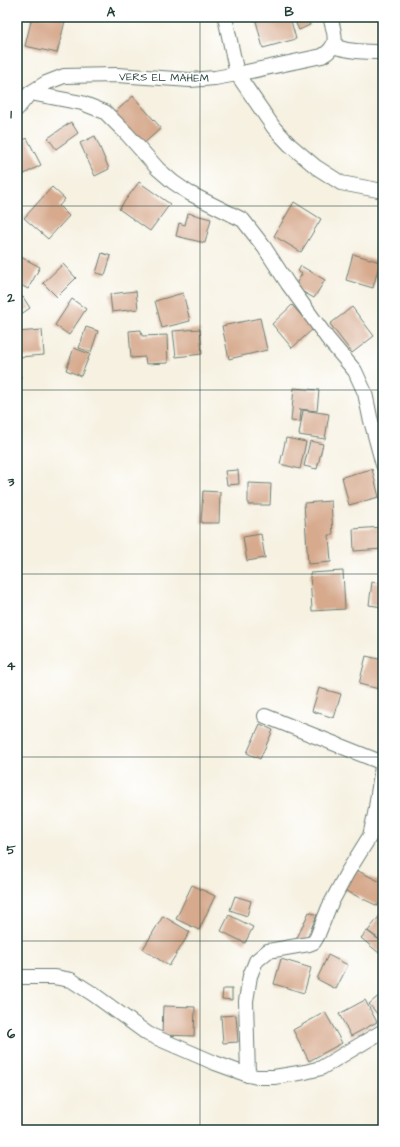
<svg xmlns="http://www.w3.org/2000/svg" width="400" height="1147" font-family="'Architects Daughter',sans-serif">
<style>
.building{fill:#d7aa8e}
.lines{fill:none;stroke-linecap:round;stroke-linejoin:round}
.minor-casing{stroke:#6a7c71;stroke-width:16}
.minor{stroke:#fff;stroke-width:14}
.grid{fill:none;stroke:#1f3d34;stroke-width:1;stroke-opacity:0.55}
.labels{text-anchor:middle;stroke-width:3;stroke-linejoin:round;paint-order:stroke}
.street-label{font-size:11px;fill:#1f3d34;stroke:#fff}
.neatline{fill:none;stroke:#1f3d34;stroke-width:1.5}
.grid-label{font-size:13px;text-anchor:middle;font-weight:bold;fill:#1f3d34}
</style>
<rect width="100%" height="100%" fill="#fff"/>
<filter id="ink" filterUnits="userSpaceOnUse"><feTurbulence type="fractalNoise" baseFrequency=".025" numOctaves="2"/><feDisplacementMap in="SourceGraphic" scale="8" xChannelSelector="R" yChannelSelector="G"/><feConvolveMatrix kernelMatrix="1 2 1 2 8 2 1 2 1" color-interpolation-filters="sRGB"/></filter>
<filter id="wash" filterUnits="userSpaceOnUse"><feTurbulence type="fractalNoise" baseFrequency=".012" numOctaves="4" result="noise"/><feDisplacementMap in="SourceGraphic" scale="16" xChannelSelector="R" yChannelSelector="G"/><feGaussianBlur stdDeviation="0.9" result="paint"/><feColorMatrix in="noise" values="0 0 0 0 0 0 0 0 0 0 0 0 0 0 0 0 0 1.4 0 .05"/><feComposite in="paint" operator="in"/></filter>
<g filter="url(#wash)">
<rect width="100%" height="100%" fill="#f6f1e1"/>
<g id="blocks">
<g class="building">
<polygon points="32,17 66,17 57,53 25,46"/>
<polygon points="255,17 290,17 296,39 263,48"/>
<polygon points="293,17 307,17 310,25 299,30"/>
<polygon points="133,96 161,128 141,146 112,115"/>
<polygon points="71,122 78,133 56,149 48,138"/>
<polygon points="95,136 109,169 95,176 80,143"/>
<polygon points="27,138 41,165 17,178 17,144"/>
<polygon points="139,182 170,204 150,231 119,209"/>
<polygon points="52,187 65,199 59,206 69,216 48,239 24,218"/>
<polygon points="294,202 321,219 301,252 274,236"/>
<polygon points="188,213 211,219 205,243 176,236 179,223 185,225"/>
<polygon points="102,253 111,256 105,275 96,273"/>
<polygon points="353,254 380,262 373,288 346,280"/>
<polygon points="21,257 40,267 28,289 17,283 17,264"/>
<polygon points="63,264 76,278 57,297 43,283"/>
<polygon points="301,266 325,280 314,298 294,287 302,274 298,271"/>
<polygon points="136,291 138,309 112,312 110,294"/>
<polygon points="183,293 190,321 162,328 155,301"/>
<polygon points="23,297 30,308 17,317 17,300"/>
<polygon points="72,299 86,309 69,335 55,325"/>
<polygon points="292,305 313,329 292,348 272,324"/>
<polygon points="352,307 374,336 352,353 330,324"/>
<polygon points="260,318 267,350 229,359 222,326"/>
<polygon points="86,327 98,331 91,352 79,348"/>
<polygon points="200,329 202,354 176,357 173,331"/>
<polygon points="42,330 44,355 19,357 17,332"/>
<polygon points="141,330 142,336 167,335 168,363 146,364 145,357 131,358 129,331"/>
<polygon points="74,348 90,354 81,376 66,370"/>
<polygon points="17,375 21,376 18,389 17,389"/>
<polygon points="294,388 319,390 317,411 299,409 301,410 300,422 291,421"/>
<polygon points="303,410 329,414 325,439 299,435"/>
<polygon points="286,438 306,442 300,469 280,464"/>
<polygon points="310,441 323,444 317,469 304,466"/>
<polygon points="372,469 379,497 349,505 342,477"/>
<polygon points="238,470 239,484 227,485 225,471"/>
<polygon points="248,483 271,484 270,505 248,505"/>
<polygon points="203,491 220,492 219,523 201,523"/>
<polygon points="331,501 333,535 329,535 331,562 308,564 304,503"/>
<polygon points="383,527 383,549 354,551 353,529"/>
<polygon points="261,534 265,558 247,561 243,537"/>
<polygon points="343,571 345,609 312,611 310,573"/>
<polygon points="372,582 383,584 382,607 369,605"/>
<polygon points="366,656 383,660 383,690 359,684"/>
<polygon points="319,688 341,694 334,718 312,711"/>
<polygon points="260,724 273,730 260,759 247,753"/>
<polygon points="354,869 383,883 383,895 378,906 344,890"/>
<polygon points="192,885 215,896 199,930 176,919"/>
<polygon points="235,896 251,901 247,916 230,910"/>
<polygon points="309,912 317,915 305,943 297,938"/>
<polygon points="381,914 383,916 383,942 368,931"/>
<polygon points="229,915 253,927 245,943 221,931"/>
<polygon points="163,916 190,932 169,966 143,949"/>
<polygon points="367,931 383,943 383,948 379,953 361,938"/>
<polygon points="328,955 348,965 336,989 317,979"/>
<polygon points="281,959 311,968 304,993 274,984"/>
<polygon points="223,989 232,989 232,1000 222,999"/>
<polygon points="381,994 383,997 383,1014 380,1017 369,1004"/>
<polygon points="365,1000 377,1022 351,1036 339,1014"/>
<polygon points="163,1006 195,1007 194,1036 162,1035"/>
<polygon points="325,1012 342,1043 309,1061 293,1030"/>
<polygon points="236,1015 238,1042 223,1043 221,1016"/>
</g>
</g>
</g>
<g filter="url(#ink)">
<use href="#blocks" fill-opacity="0" stroke="#6a7c71" stroke-width="1"/>
<g class="lines">
<g class="minor-casing">
<g id="minor">
<polyline points="225,17 237,74 274,128 290,145 316,167 341,183 383,191"/>
<path d="M333,46c17,6 33,6 50,6"/>
<polyline points="30,93 82,103 105,112 127,134 158,169 173,182 189,193 243,220 264,247 288,284 328,339 355,371 365,393 370,417 383,465"/>
<path d="M17,109l13,-16 16,-10 18,-7 53,-1 73,5 25,-2 22,-4 85,-18c18,-10 13,-22 8,-39"/>
<polyline points="265,716 383,763"/>
<polyline points="17,977 54,977 71,980 93,994 148,1034 215,1063 248,1075 257,1077 274,1077 305,1072 321,1068 383,1031"/>
<polyline points="248,1075 246,1001 250,976 256,961 268,951 309,944 314,942 317,937 329,907 347,873 370,836 375,814 383,760"/>
</g>
</g>
<use href="#minor" class="minor"/>
</g>
</g>
<path class="grid" d="M200,17v1113M17,206h366M17,390h366M17,574h366M17,757h366M17,941h366"/>
<g class="labels">
<g class="street-label">
<text transform="translate(164 77) rotate(1)" y="4">VERS EL MAHEM</text>
</g>
</g>
<rect width="400" height="1147" fill="none" stroke="#fff" stroke-width="44"/>
<rect x="22" y="22" width="356" height="1103" class="neatline"/>
<g class="grid-label">
<text x="111" y="16">A</text>
<text x="289" y="16">B</text>
<text x="11" y="118">1</text>
<text x="11" y="302">2</text>
<text x="11" y="486">3</text>
<text x="11" y="670">4</text>
<text x="11" y="854">5</text>
<text x="11" y="1038">6</text>
</g>
</svg>
